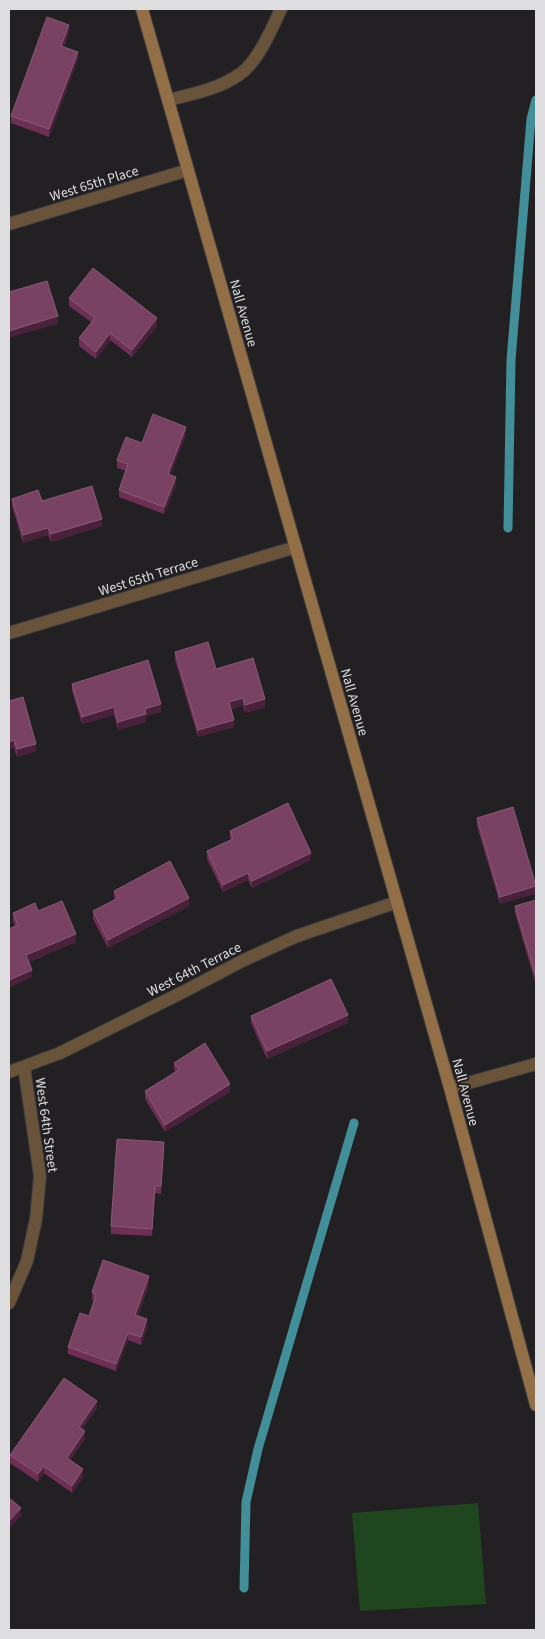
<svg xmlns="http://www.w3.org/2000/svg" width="545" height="1639" font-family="'Source Sans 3',sans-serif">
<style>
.green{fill:#20461f}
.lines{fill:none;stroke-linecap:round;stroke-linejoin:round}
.stream{stroke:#438f99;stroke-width:9}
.minor-casing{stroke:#3c3a3d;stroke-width:14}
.secondary-casing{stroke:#3c3a3d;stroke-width:14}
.minor{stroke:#69533a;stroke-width:12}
.secondary{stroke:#926f46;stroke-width:12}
.wall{fill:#6d2f54}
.shaded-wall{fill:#4a213a}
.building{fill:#794262;stroke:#895a76}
.labels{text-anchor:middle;stroke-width:4;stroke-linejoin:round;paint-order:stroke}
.street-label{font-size:14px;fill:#dedddf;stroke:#222023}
</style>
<rect width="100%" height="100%" fill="#222023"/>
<polygon class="green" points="478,1503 486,1604 360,1611 352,1513"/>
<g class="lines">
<g class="stream">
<polyline points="508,528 511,360 531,119 536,100"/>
<polyline points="244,1588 246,1502 258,1449 354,1123"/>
</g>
<g class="minor-casing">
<g id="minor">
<path d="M168,100c25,-6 51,-11 72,-26 18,-12 32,-46 41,-65"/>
<polyline points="9,224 188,170"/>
<polyline points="9,633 296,547"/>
<polyline points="9,1072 60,1053 183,992 244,960 297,936 397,902"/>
<polyline points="450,1088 536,1064"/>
<polyline points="9,1303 27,1261 36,1219 40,1176 24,1067"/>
</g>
</g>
<g class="secondary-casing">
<polyline id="secondary" points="142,9 450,1088 536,1405"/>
</g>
<use href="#minor" class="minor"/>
<use href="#secondary" class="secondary"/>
</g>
<g class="wall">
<polygon points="69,32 64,47 78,59 49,137 11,123 11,116"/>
<polygon points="69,298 157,326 132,357 110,340 96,359 79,346 79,338 91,322 69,306"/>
<polygon points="186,434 170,475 176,485 164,514 119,497 119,490 126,471 117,468 117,460 142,443"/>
<polygon points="12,499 42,501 102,526 51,542 48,535 23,543 12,506"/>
<polygon points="175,652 216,669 265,707 245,713 243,705 231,709 234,727 198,737 175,660"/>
<polygon points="72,684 161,712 146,716 146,722 118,730 114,715 82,724 72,691"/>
<polygon points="9,701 36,751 17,757 14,748"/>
<polygon points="513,807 500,904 477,826 477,818"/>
<polygon points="230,831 311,860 252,888 248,880 223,892 207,859 207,851 230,840"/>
<polygon points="114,891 189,906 108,948 93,919 93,911 115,900 114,898"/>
<polygon points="536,900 536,985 515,913 515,906"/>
<polygon points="38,911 76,942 29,962 32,977 13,921 13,913"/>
<polygon points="251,1016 348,1023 267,1059 251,1023"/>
<polygon points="174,1063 230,1092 165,1132 145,1099 145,1091 175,1072 174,1070"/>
<polygon points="164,1149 161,1194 155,1193 152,1236 111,1234 111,1226"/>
<polygon points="149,1284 138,1316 147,1327 141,1345 128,1340 116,1371 68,1354 68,1347 89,1316 94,1301 92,1299 92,1292"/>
<polygon points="97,1408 82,1429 85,1439 70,1460 83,1477 72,1493 44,1473 38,1482 10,1463 10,1455"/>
</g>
<g class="shaded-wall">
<polygon points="69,25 69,32 61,53 61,46"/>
<polygon points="78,52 78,59 49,137 49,129"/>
<polygon points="58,316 58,324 9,338 9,331"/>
<polygon points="157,318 157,326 132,357 132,350"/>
<polygon points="110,333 110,340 96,359 96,352"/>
<polygon points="186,427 186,434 168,482 168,474"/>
<polygon points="176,477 176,485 164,514 164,507"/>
<polygon points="102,519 102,526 51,542 51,534"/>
<polygon points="48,528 48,535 23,543 23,535"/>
<polygon points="243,698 243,705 229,709 229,702"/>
<polygon points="265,699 265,707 245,713 245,705"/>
<polygon points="161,704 161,712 146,716 146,722 118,730 118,722 145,709"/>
<polygon points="114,707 114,715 82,724 82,717"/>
<polygon points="234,720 234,727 198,737 198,730"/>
<polygon points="14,740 14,748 9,750 9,742"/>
<polygon points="36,744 36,751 17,757 17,749"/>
<polygon points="311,853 311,860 252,888 252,881"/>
<polygon points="248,873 248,880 223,892 223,885"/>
<polygon points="536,886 536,894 500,904 500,897"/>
<polygon points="189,898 189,906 108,948 108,940"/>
<polygon points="76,934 76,942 26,963 26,955"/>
<polygon points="32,970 32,977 9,988 9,980"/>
<polygon points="348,1015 348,1023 267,1059 267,1051"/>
<polygon points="230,1084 230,1092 165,1132 165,1125"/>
<polygon points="164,1142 164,1149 161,1194 161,1186"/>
<polygon points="155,1186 155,1193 152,1236 152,1229"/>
<polygon points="149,1276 149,1284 135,1323 135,1315"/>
<polygon points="147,1319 147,1327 141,1345 141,1337"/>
<polygon points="128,1333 128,1340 116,1371 116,1364"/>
<polygon points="97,1401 97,1408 79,1434 79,1427"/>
<polygon points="85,1431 85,1439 67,1465 67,1458"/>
<polygon points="44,1466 44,1473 38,1482 38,1474"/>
<polygon points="83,1469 83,1477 72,1493 72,1486"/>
<polygon points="21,1508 21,1516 9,1529 9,1521"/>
</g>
<g class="building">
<polygon points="47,17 69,25 61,46 78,52 49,129 11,116"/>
<polygon points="93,268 157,318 132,350 110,333 96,352 79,338 95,318 69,298"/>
<polygon points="47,281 58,316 9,331 9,292"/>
<polygon points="153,414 186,427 168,474 176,477 164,507 119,490 128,464 117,460 126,437 142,443"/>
<polygon points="92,486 102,519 51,534 48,528 23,535 12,499 38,490 42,501"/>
<polygon points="208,642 216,669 253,658 265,699 245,705 243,698 229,702 234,720 198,730 175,652"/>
<polygon points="148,660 161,704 145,709 146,714 118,722 114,707 82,717 72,684"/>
<polygon points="23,697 36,744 17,749 14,740 9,742 9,701"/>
<polygon points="288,803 311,853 252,881 248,873 223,885 207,851 233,839 230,831"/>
<polygon points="513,807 536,886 500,897 477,818"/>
<polygon points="170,861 189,898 108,940 93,911 118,898 114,891"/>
<polygon points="536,900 536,977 515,906"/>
<polygon points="62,901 76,934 26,955 32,970 9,980 9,929 18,925 13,913 35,903 38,911"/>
<polygon points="331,979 348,1015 267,1051 251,1016"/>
<polygon points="205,1043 230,1084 165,1125 145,1091 179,1070 174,1063"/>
<polygon points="117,1139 164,1142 161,1186 155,1186 152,1229 111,1226"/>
<polygon points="103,1260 149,1276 135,1315 147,1319 141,1337 128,1333 116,1364 68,1347 80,1313 89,1316 96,1295 92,1292"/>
<polygon points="64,1378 97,1401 79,1427 85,1431 67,1458 83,1469 72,1486 44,1466 38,1474 10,1455"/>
<polygon points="9,1498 21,1508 9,1521"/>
</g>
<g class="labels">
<g class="street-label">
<text transform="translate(94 183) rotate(-17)" y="5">West 65th Place</text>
<text transform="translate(244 313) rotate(74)" y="5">Nall Avenue</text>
<text transform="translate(148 576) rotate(-17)" y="5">West 65th Terrace</text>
<text transform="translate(355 702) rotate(74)" y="5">Nall Avenue</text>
<text transform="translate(194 969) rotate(-27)" y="5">West 64th Terrace</text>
<text transform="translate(466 1092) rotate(75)" y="5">Nall Avenue</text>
<text transform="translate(47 1125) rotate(82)" y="5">West 64th Street</text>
</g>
</g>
<rect width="545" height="1639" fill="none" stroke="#dedddf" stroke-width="20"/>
</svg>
